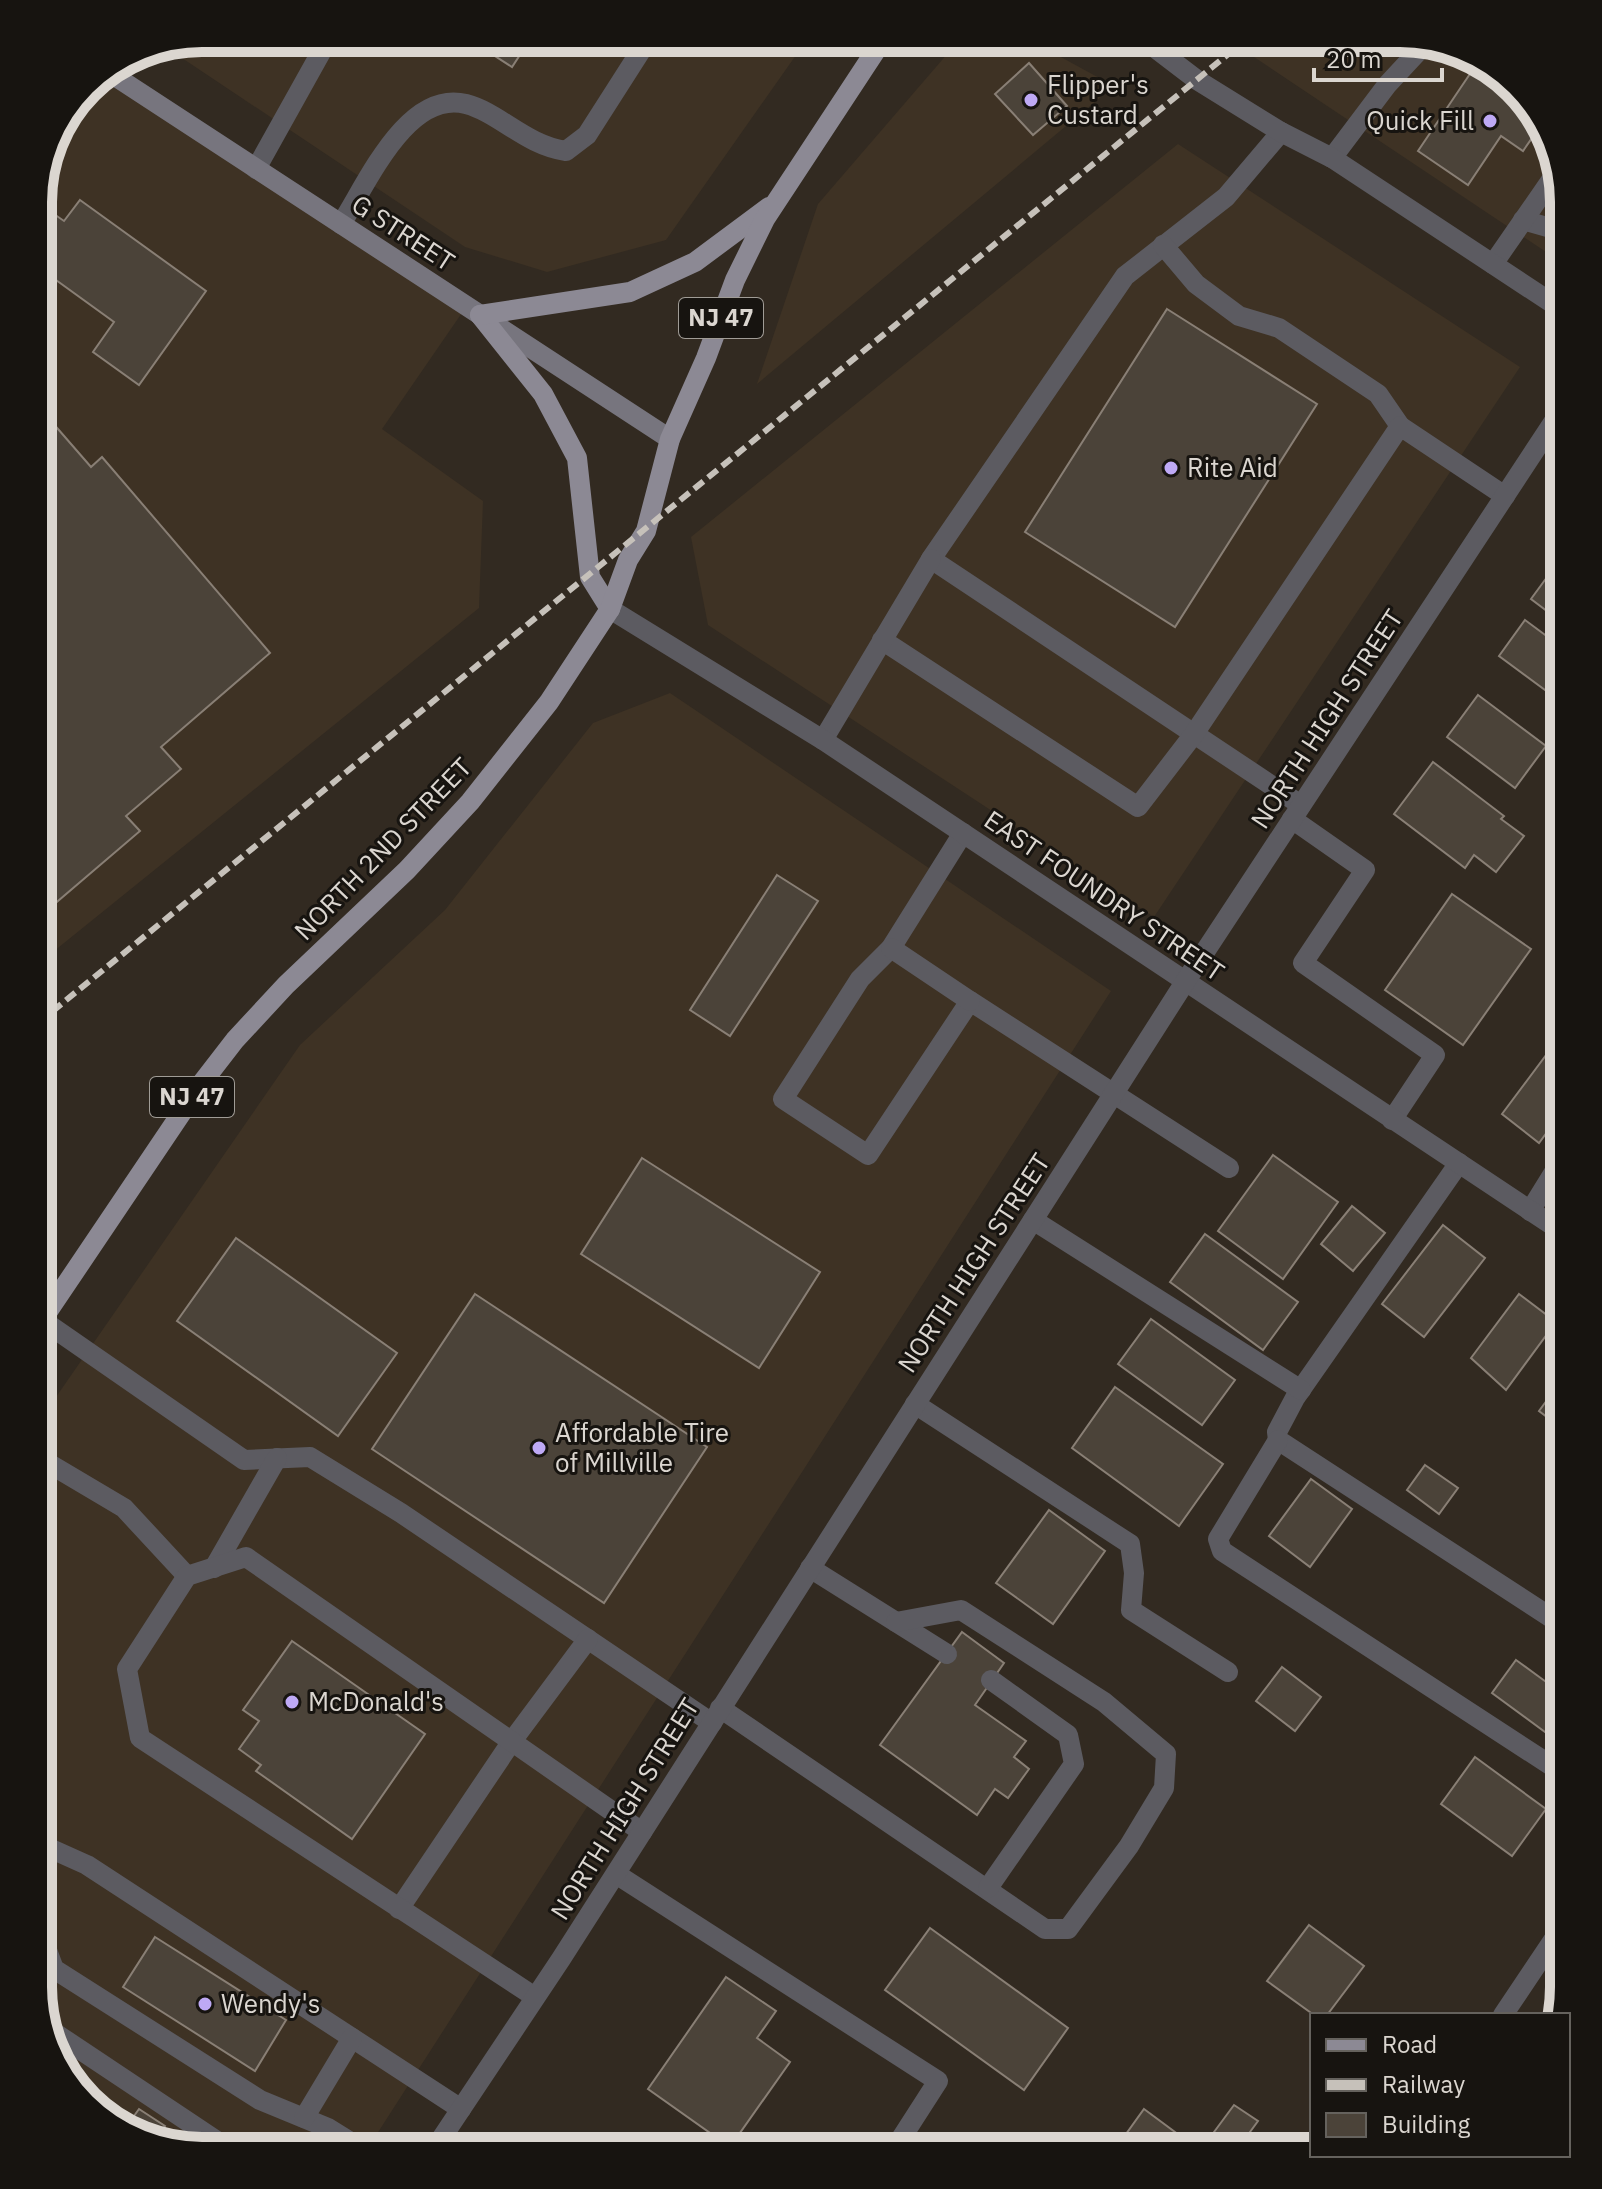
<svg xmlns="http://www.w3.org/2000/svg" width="1602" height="2189" font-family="'IBM Plex Sans',sans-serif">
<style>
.built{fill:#3e3224}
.building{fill:#4b4339;stroke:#897f75;stroke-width:2}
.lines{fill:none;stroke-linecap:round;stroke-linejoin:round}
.service{stroke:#5c5b61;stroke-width:20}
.minor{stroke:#5c5b61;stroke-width:20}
.tertiary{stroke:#5c5b61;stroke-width:20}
.secondary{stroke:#77757e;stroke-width:20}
.primary{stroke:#8c8994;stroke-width:20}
.rail{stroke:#c6c1ba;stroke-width:6;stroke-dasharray:12 6;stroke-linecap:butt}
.poi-dot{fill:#bea9f5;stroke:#171410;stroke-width:3}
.labels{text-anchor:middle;stroke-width:6;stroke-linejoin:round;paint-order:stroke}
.shield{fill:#171410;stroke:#a09c96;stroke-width:2}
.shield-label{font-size:24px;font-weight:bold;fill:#dbd6d0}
.poi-label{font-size:26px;fill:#dbd6d0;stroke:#171410;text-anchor:start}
.street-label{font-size:26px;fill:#dbd6d0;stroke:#171410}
.rim{fill:none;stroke:#dbd6d0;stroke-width:10}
</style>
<rect width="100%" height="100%" fill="#322a21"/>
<g class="built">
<polygon points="202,38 808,38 666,240 547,272 465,247 164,46"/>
<polygon points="961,38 1026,38 1114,86 757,384 818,204"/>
<polygon points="1276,38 1410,38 1482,60 1542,120 1564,202 1564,264 1254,57"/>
<polygon points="106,71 466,307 382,429 483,501 479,608 38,964 38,191 55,129 93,79"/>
<polygon points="1178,144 1520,367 1154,917 708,625 691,537"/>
<polygon points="670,693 1111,991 366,2151 192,2151 120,2129 60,2069 38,1987 38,1423 300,1045 445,910 593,723"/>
</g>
<g class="building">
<polygon points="467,38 531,38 512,67"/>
<polygon points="1480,59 1543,122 1523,151 1501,136 1468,185 1418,151"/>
<polygon points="1029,63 1067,106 1033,135 995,94"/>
<polygon points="80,200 206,291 139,385 93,352 114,322 38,267 38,203 64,221"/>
<polygon points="1167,309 1317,404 1175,627 1025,532"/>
<polygon points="38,406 91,467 102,457 270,653 161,747 181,769 126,816 140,831 38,918"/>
<polygon points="1561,558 1564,560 1564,624 1531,599"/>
<polygon points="1525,620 1564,649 1564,704 1499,656"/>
<polygon points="1478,695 1546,746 1515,788 1447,737"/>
<polygon points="1433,762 1504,816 1501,819 1524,836 1496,872 1474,855 1465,868 1394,814"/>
<polygon points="777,875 818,901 730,1036 690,1010"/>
<polygon points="1452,894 1531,949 1463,1045 1385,990"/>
<polygon points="1564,1031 1564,1109 1539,1143 1502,1114"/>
<polygon points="1273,1155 1338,1202 1283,1279 1218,1231"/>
<polygon points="642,1158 820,1272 759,1368 581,1254"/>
<polygon points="1352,1206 1385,1233 1353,1271 1321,1244"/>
<polygon points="1443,1225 1485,1258 1424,1337 1382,1304"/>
<polygon points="1205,1234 1298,1302 1263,1350 1170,1282"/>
<polygon points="236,1238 397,1353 338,1436 177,1321"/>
<polygon points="475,1294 707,1447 604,1603 372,1449"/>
<polygon points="1519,1294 1556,1322 1506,1390 1471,1358"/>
<polygon points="1151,1319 1235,1380 1202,1425 1118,1364"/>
<polygon points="1564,1377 1564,1430 1539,1411"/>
<polygon points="1115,1387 1223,1464 1179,1526 1072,1448"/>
<polygon points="1425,1465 1458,1488 1439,1514 1407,1490"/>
<polygon points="1311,1479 1352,1509 1310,1567 1269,1536"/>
<polygon points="1049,1510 1105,1551 1053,1624 996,1583"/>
<polygon points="962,1632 1004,1663 975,1705 1026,1741 1014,1757 1029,1769 1008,1798 995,1789 977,1815 880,1745"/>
<polygon points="292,1641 425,1734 352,1839 256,1771 261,1765 239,1749 259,1721 243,1710"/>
<polygon points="1516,1660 1553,1687 1564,1675 1564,1746 1492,1693"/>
<polygon points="1282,1667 1321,1697 1295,1731 1256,1701"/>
<polygon points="1475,1757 1546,1809 1512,1856 1441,1804"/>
<polygon points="1309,1925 1364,1966 1327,2015 1314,2015 1267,1981"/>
<polygon points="930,1928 1068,2028 1024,2090 885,1990"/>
<polygon points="155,1937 286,2020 255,2071 123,1987"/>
<polygon points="726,1977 776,2011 757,2038 790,2062 730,2147 648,2089"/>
<polygon points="1234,2105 1258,2121 1250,2132 1272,2148 1269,2151 1200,2151"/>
<polygon points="139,2109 165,2126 156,2140 124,2130"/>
<polygon points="1144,2109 1183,2138 1173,2151 1121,2151 1116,2148"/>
</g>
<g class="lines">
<g class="service">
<polyline points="1281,132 1226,197 1125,276 931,559 1301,805"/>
<polyline points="1332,158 1387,85 1426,43"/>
<polyline points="256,169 329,38"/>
<polyline points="1523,220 1561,231 1564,227"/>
<path d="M341,224c26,-40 66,-135 125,-120 34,9 59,41 100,47l21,-16 62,-97"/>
<polyline points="1163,245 1196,284 1239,316 1279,328 1378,394 1400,426"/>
<polyline points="1493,264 1556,173"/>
<polyline points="882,640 1138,807 1194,734 1400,426 1505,496"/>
<polyline points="823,740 931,559"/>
<polyline points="1292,819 1365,870 1303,963 1435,1055 1392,1120"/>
<polyline points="963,833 891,948 860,979 783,1099 868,1155 970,1001 1229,1168"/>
<polyline points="891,948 970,1001"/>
<polyline points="1459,1163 1295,1398 1277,1432 1278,1440 1564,1626"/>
<polyline points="1530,1211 1564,1156"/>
<polyline points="1033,1220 1301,1390"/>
<polyline points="42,1320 244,1460 310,1457 401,1513 712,1723"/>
<polyline points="915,1404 1130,1544 1134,1573 1131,1610 1228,1672"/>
<polyline points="1278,1440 1218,1539 1222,1551 1564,1774"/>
<polyline points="38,1457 124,1508 187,1576"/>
<polyline points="214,1568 277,1458"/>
<polyline points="810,1568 947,1654"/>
<polyline points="720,1708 1045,1929 1068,1929 1129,1846 1164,1788 1166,1754 1104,1702 961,1610 896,1622"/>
<polyline points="38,1843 87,1865 461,2109"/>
<polyline points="616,1874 938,2081 893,2151"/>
<polyline points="988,1888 1074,1764 1068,1735 991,1680"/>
<polyline points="399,1909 512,1741 588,1639"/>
<polyline points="38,1926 54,1969 260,2100 328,2128 365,2151"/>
<polyline points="535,1997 140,1738 127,1669 187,1576 246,1557 642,1832"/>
<polyline points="49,2029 232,2151"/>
<polyline points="105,2114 125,2128"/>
<polyline points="304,2118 352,2038"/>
</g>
<g class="minor">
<polyline points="1142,38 1197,80 1281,132 1332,158 1564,311"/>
<polyline points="610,609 823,740 1564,1233"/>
<polyline points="1503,2015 1564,1924"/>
</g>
<polyline class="tertiary" points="433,2151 561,1959 1185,982 1564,406"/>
<polyline class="secondary" points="107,71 670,439"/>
<g class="primary">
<polyline points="480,315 543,394 577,458 590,577 610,609"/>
<polyline points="480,315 630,292 695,262 769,207"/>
<polyline points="38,1326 201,1084 235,1040 286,985 407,870 470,802 549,702 610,609 628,560 646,531 670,439 706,358 735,280 765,219 884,38"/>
</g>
<polyline class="rail" points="38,1023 1248,38"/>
</g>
<g class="poi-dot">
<circle cx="1031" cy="100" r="8"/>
<circle cx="1490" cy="121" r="8"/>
<circle cx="1171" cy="468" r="8"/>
<circle cx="539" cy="1448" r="8"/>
<circle cx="292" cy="1702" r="8"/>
<circle cx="205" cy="2004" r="8"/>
</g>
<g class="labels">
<g class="shield">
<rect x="679" y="298" width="84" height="40" rx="6"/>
<rect x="150" y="1077" width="84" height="40" rx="6"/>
</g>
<g class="shield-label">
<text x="721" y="326">NJ 47</text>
<text x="192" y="1105">NJ 47</text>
</g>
<g class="poi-label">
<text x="1047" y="94">Flipper's<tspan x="1047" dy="30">Custard</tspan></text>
<text x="1474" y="130" text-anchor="end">Quick Fill</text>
<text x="1187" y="477">Rite Aid</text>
<text x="555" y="1442">Affordable Tire<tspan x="555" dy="30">of Millville</tspan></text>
<text x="308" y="1711">McDonald's</text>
<text x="221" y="2013">Wendy's</text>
</g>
<g class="street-label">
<text transform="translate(403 233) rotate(33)" y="9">G STREET</text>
<text transform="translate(1327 719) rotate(-57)" y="9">NORTH HIGH STREET</text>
<text transform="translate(383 849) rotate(-46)" y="9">NORTH 2ND STREET</text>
<text transform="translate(1104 896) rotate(34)" y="9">EAST FOUNDRY STREET</text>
<text transform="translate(974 1263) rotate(-57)" y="9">NORTH HIGH STREET</text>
<text transform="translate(625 1809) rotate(-58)" y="9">NORTH HIGH STREET</text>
</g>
</g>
<path d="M0 0H1602V2189H0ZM202 52H1400A150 150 0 0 1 1550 202V1987A150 150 0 0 1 1400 2137H202A150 150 0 0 1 52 1987V202A150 150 0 0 1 202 52Z" fill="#171410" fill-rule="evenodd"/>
<path class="rim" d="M202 52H1400A150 150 0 0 1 1550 202V1987A150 150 0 0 1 1400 2137H202A150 150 0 0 1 52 1987V202A150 150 0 0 1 202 52Z"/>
<rect x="1310" y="2013" width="260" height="144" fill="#171410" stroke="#65625d" stroke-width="2"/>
<rect x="1326" y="2039" width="40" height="12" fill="#8c8994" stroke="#65625d" stroke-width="2"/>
<text x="1382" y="2053" font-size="24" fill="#dbd6d0">Road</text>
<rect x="1326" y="2079" width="40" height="12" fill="#c6c1ba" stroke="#65625d" stroke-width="2"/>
<text x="1382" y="2093" font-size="24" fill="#dbd6d0">Railway</text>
<rect x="1326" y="2113" width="40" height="24" fill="#4b4339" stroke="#65625d" stroke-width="2"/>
<text x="1382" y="2133" font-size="24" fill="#dbd6d0">Building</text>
<path d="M1314 68v12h128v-12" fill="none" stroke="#dbd6d0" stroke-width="4"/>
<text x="1326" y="68" font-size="24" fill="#dbd6d0" stroke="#171410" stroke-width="6" paint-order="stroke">20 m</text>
</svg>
